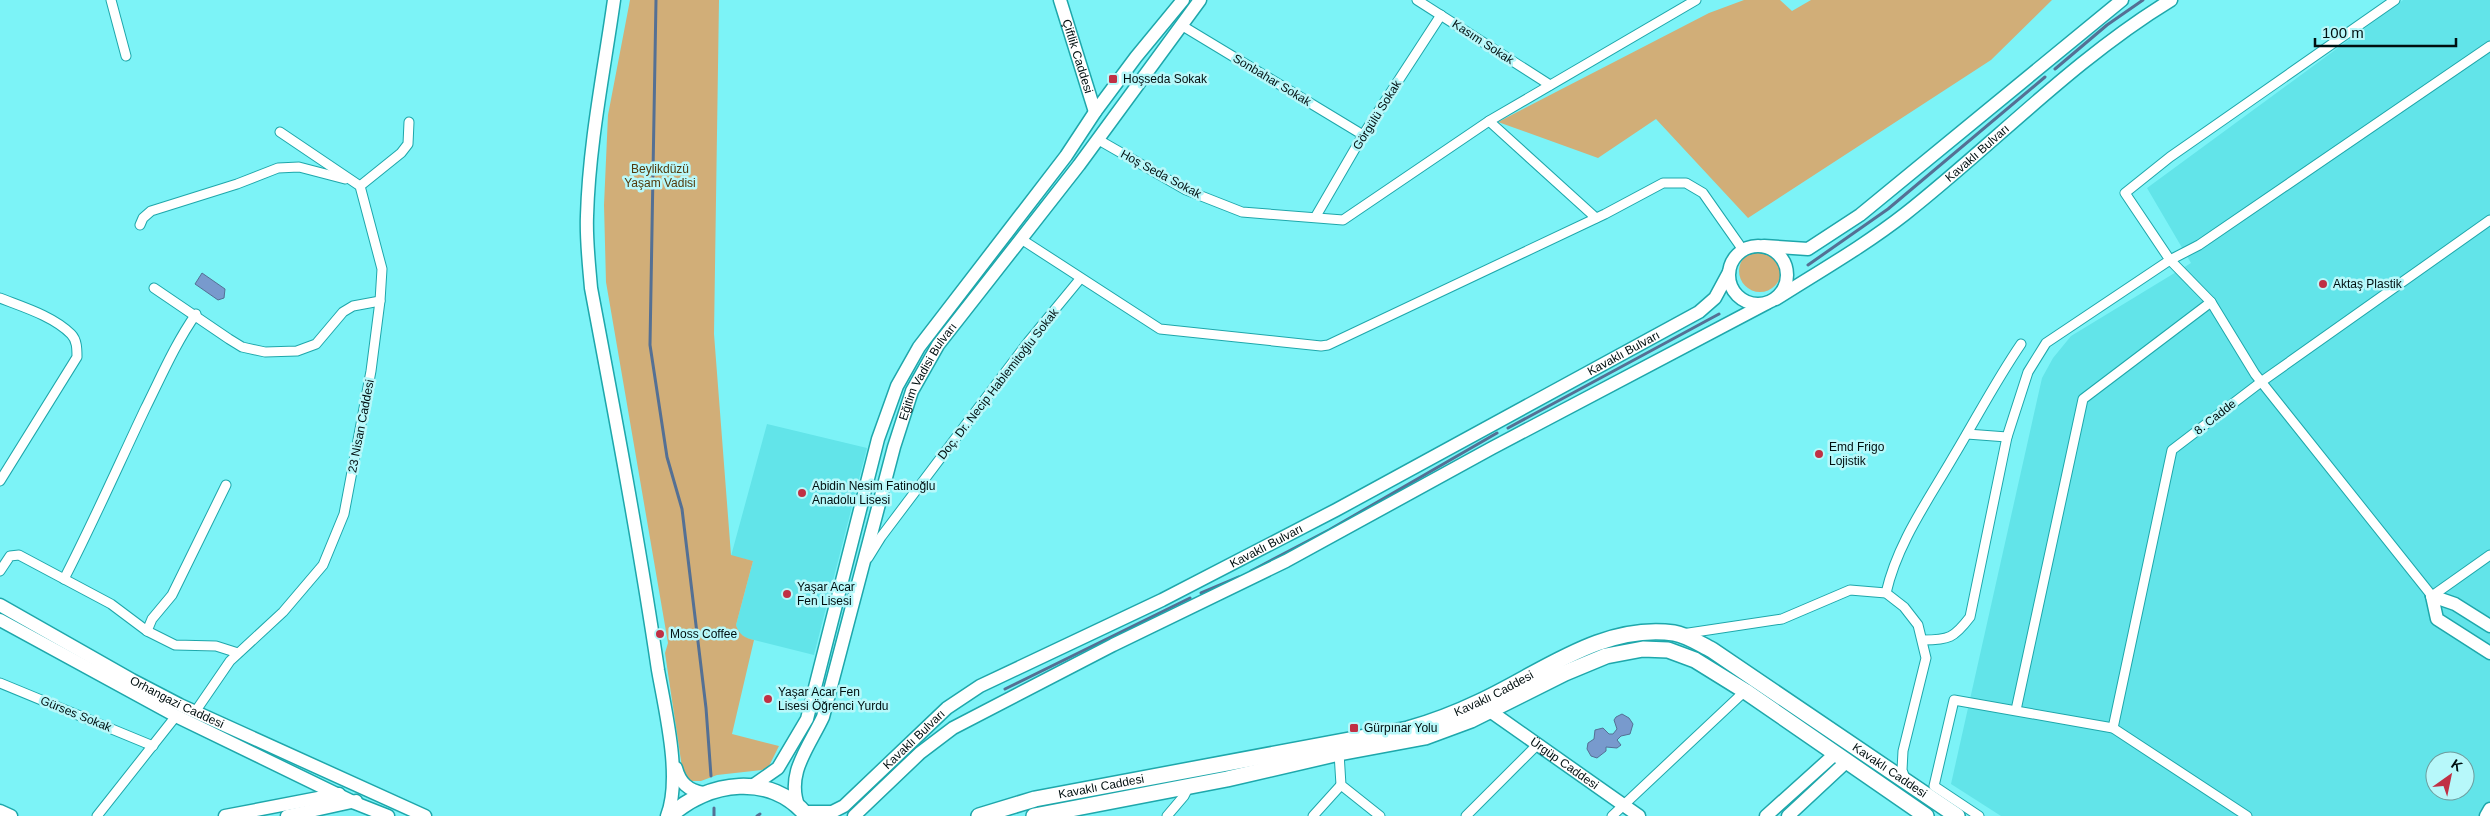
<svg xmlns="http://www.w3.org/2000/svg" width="2490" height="816" font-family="Helvetica,sans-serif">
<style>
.built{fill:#62e4e9;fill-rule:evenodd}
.green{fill:#d1ae78}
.water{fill:#789acd;stroke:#547094}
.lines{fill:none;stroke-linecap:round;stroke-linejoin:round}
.stream{stroke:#547094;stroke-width:3}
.street-casing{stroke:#1ea7ab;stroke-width:11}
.secondary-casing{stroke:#1ea7ab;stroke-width:15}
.primary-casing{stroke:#1ea7ab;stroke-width:18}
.street{stroke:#fff;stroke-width:9}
.secondary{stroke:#fff;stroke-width:12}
.primary{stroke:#fff;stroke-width:15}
.poi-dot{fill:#c03044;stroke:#b7f8fa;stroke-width:2}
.labels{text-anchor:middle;stroke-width:5;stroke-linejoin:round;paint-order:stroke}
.street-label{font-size:12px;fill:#000f10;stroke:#b7f8fa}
.poi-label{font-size:12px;fill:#000f10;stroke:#b7f8fa;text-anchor:start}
.park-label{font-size:12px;fill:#52390b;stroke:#b7f8fa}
</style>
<rect width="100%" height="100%" fill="#7cf3f7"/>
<g class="built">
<path d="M2403,0h87v816h-489l-50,-32 91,-406 11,-20 18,-22 120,-73 -44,-75zM2435,761h30v30h-30z"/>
<polygon points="767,424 867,448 814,655 746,638 738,632 736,625 753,561 731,556"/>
</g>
<g class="green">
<path d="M630,0h89l-5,334 17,221 22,6 -17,64c3,10 9,13 18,15l-22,94 47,12 -10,20 -7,4 -45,5 -16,6h-11l-7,-7 -18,-121 3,-10 -62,-361 -2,-77 4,-90z"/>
<polygon points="1744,0 1780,0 1792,11 1811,0 2052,0 1991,60 1748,218 1656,119 1598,158 1498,122 1709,13"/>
<circle cx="1760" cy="271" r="21"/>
</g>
<g class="water">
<polygon points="202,273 225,289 224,298 218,300 195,284"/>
<polygon points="1622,714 1629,718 1633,724 1630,734 1621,736 1617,740 1621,745 1617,748 1606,747 1606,751 1597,758 1591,756 1587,749 1588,743 1594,739 1595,730 1603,728 1609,734 1613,734 1617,729 1614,720 1616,717"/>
</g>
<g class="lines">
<g class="stream">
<polyline points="656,0 650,345 667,457 682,509 706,708 711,776"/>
<polyline points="2055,69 2107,25 2143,0"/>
<polyline points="1808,265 1888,209 2045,77"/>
<polyline points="1508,428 1719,314"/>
<polyline points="1251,571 1329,530 1497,433"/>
<polyline points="1201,593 1239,577"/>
<polyline points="1005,689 1190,598"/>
<polyline points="714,808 714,816"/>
<polyline points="757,816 760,814"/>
</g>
<g class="street-casing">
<g id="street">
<polyline points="111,0 126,56"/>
<polyline points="1417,0 1550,85"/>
<polyline points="1181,25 1363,135"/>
<polyline points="2490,46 2199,245 2170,260 2211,302 2255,374 2432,596 2490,555"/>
<polyline points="1489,121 1596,218"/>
<polyline points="1097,139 1186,190 1242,212 1343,220 1489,121 1696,0"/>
<polyline points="360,186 401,153 408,144 409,122"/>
<polyline points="1316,216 1363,135 1441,15"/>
<polyline points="140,225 143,218 151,211 237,184 278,168 299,167 345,179"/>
<polyline points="1021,239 1160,329 1321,346 1328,345 1605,214 1663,183 1686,183 1703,193 1743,250"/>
<polyline points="154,288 229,339 242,347 265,352 297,351 316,344 343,312 353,306 380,301"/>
<path d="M0,298c23,9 53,18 71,36 6,6 6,15 6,23l-77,124"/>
<polyline points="1967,434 2007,437"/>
<polyline points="868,558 881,537 1028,342 1080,279"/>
<polyline points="0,571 10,556 19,555 111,604 147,631 175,645 216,646 238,653"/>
<path d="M64,579c29,-56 54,-113 81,-170 16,-32 30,-65 51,-95"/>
<path d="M1886,593c11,-49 41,-91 66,-134 23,-38 43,-77 69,-115"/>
<polyline points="147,631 152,619 172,595 226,485"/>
<polyline points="1682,634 1782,619 1850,590 1886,593 1904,607 1918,625 1926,658 1903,751 1902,770 1906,781"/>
<path d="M1923,640c26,0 31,-2 47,-23l37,-180 21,-65 18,-29 124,-83 -45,-67 45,-36 225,-157"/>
<polyline points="0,683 153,746"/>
<polyline points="2016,710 2083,399 2211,302"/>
<polyline points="195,712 230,661 283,612 323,565 344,514 371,371 380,301 382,269 360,186 280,132"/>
<polyline points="2113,728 2172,450 2261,382 2490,220"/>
<polyline points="1339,753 1341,785 1380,816"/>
<polyline points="97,816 176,716"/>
<polyline points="1167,816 1184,796 1189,786"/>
<polyline points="1313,816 1341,785"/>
<polyline points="1466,816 1538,744"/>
<polyline points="1612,816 1745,691"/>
<polyline points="1979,816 1934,786 1954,700 2113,728 2247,816"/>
</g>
</g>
<g class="secondary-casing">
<g id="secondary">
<path d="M614,0c-10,71 -25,144 -27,216 -1,24 2,48 4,72 24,127 48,254 67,382 7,40 24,108 9,146"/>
<path id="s1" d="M1060,0l35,112"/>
<circle cx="1758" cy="275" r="29"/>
<polyline points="1764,246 1808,249 1860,215 2122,0"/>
<path id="s2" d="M1776,299c44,-28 88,-53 129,-85 90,-71 169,-155 266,-214"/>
<polyline points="2432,596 2437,619 2490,653"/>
<polyline points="2432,596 2455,604 2490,626"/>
<path id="s3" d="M0,605l132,75 48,25 245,111"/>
<polyline points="0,620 176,716 355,803 388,816"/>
<path id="s4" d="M1490,711l149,105"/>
<path d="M676,768c4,15 12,22 27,25"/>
<polyline points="751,787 778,768 807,719 878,439 897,386 919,347 1066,156 1095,112 1136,57 1183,0"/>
<path id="s5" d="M799,808c-14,-34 10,-61 24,-91l71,-270 18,-56 26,-46 141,-180 121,-165"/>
<polyline points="0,811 11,816"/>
<path id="s6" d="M804,812h28l12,-6 103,-98 33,-22 182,-86 174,-90 363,-198 16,-14 14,-26"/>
<polyline points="225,816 339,794"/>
<polyline points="287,816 356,801"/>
<polyline points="854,816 920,753 953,728 1113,645 1286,561 1492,448 1767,303"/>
<polyline points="1766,816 1835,754"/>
<polyline points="1788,816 1846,762"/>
<polyline points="2486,816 2490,809"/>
</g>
</g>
<g class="primary-casing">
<g id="primary">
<path d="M670,816c37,-35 102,-44 137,0"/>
<path id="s7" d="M979,816l56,-17 373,-70c24,-7 48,-16 71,-27 61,-28 123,-79 195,-69 13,2 26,11 38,17l245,166"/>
<polyline points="1034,816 1227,779 1339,753 1425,737 1471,720 1565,673 1606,656 1643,649 1668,650 1695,660 1745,691 1926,816"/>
</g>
</g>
<use href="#street" class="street"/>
<use href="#secondary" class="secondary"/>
<use href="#primary" class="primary"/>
</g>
<g class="poi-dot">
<rect x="1108" y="74" width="10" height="10" rx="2.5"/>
<circle cx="2323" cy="284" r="5"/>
<circle cx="1819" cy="454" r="5"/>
<circle cx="802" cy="493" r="5"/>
<circle cx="787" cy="594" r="5"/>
<circle cx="660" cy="634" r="5"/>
<circle cx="768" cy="699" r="5"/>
<rect x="1349" y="723" width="10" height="10" rx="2.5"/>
</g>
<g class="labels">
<g class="street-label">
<text transform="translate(1483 42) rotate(33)" y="4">Kasım Sokak</text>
<text dy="4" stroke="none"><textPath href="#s1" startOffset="59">Çiftlik Caddesi</textPath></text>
<text transform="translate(1272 80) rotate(31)" y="4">Sonbahar Sokak</text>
<text transform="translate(1377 115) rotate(-58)" y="4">Görgülü Sokak</text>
<text dy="4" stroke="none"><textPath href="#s2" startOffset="249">Kavaklı Bulvarı</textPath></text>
<text transform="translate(1161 174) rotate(28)" y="4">Hoş Seda Sokak</text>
<text dy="4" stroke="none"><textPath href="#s6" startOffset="948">Kavaklı Bulvarı</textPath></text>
<text dy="4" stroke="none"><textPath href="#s5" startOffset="460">Eğitim Vadisi Bulvarı</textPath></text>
<text transform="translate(998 384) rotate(-52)" y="4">Doç. Dr. Necip Hablemitoğlu Sokak</text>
<text transform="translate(2215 417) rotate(-38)" y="4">8. Cadde</text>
<text transform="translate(361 426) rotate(-79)" y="4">23 Nisan Caddesi</text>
<text dy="4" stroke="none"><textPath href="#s6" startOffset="542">Kavaklı Bulvarı</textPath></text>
<text dy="4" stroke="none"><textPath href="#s7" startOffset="531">Kavaklı Caddesi</textPath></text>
<text dy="4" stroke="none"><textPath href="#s3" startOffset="202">Orhangazi Caddesi</textPath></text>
<text transform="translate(76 714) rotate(22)" y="4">Gürses Sokak</text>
<text dy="4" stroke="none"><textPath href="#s6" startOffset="138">Kavaklı Bulvarı</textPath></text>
<text dy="4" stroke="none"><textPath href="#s4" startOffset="91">Ürgüp Caddesi</textPath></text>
<text dy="4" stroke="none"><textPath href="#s7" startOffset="981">Kavaklı Caddesi</textPath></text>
<text dy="4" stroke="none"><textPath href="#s7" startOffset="126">Kavaklı Caddesi</textPath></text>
</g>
<g class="poi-label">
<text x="1123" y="83">Hoşseda Sokak</text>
<text x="2333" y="288">Aktaş Plastik</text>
<text x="1829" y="451">Emd Frigo<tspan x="1829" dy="14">Lojistik</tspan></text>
<text x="812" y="490">Abidin Nesim Fatinoğlu<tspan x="812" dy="14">Anadolu Lisesi</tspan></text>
<text x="797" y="591">Yaşar Acar<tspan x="797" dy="14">Fen Lisesi</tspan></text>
<text x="670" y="638">Moss Coffee</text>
<text x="778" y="696">Yaşar Acar Fen<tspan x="778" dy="14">Lisesi Öğrenci Yurdu</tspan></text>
<text x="1364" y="732">Gürpınar Yolu</text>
</g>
<g class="park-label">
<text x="660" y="173">Beylikdüzü<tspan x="660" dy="14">Yaşam Vadisi</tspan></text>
</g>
</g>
<g transform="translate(2450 776) rotate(33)"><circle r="24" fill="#b7f8fa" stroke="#6e9b9c"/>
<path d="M0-4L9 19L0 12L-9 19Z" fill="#c03044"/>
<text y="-8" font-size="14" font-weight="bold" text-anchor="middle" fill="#000f10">K</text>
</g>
<path d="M2315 38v8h141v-8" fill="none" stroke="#000f10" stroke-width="2.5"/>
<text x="2322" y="38" font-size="15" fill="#000f10" stroke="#b7f8fa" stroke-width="4" paint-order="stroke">100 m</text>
</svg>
